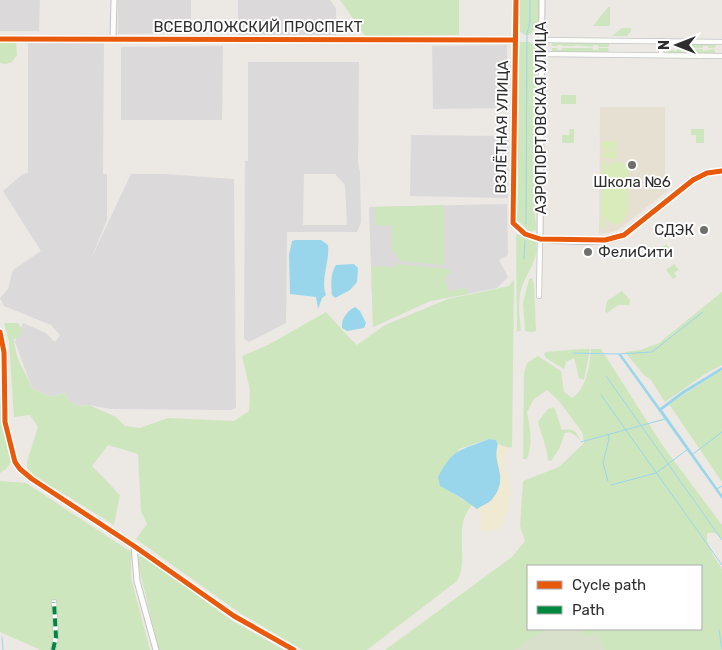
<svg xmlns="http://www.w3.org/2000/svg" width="722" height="650" font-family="Rubik,sans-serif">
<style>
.industrial{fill:#dcd9db;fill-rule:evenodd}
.education{fill:#e6e0d3}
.green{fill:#cee6be;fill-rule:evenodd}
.sand{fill:#f0ead3}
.cemetery{fill:#d8e0cc}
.pitch{fill:#d9eabb}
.water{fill:#99d6ec}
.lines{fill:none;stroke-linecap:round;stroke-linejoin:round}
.stream{stroke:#99d6ec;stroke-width:1}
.minor-casing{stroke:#c5c4c5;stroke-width:6}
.tertiary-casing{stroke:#c5c4c5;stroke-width:7}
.minor{stroke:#fcfcfb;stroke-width:4.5}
.tertiary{stroke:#fcfcfb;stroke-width:5}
.quiet{stroke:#00873e;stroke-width:4;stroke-dasharray:8 4;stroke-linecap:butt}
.cycleway-casing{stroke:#fff;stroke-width:8}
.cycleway{stroke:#e8590c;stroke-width:5}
.poi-dot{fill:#706f6e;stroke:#fff;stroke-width:2}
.labels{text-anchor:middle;stroke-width:4;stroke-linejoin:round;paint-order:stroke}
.street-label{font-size:15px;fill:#2e2e2e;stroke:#fff}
.poi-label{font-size:15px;fill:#2e2e2e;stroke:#fff}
</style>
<rect width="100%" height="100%" fill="#ece8e4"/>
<g class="industrial">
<polygon points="0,0 40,0 39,31 0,31"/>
<polygon points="118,0 191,0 191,33 118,34"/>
<polygon points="238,0 330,0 336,8 336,35 238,35"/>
<polygon points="28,42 104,42 103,174 107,174 107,220 90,261 131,174 164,174 234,179 236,408 231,410 111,409 89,405 79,406 69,401 65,393 51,397 32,388 15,342 23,323 46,333 55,342 60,335 51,325 4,306 0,298 8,289 13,270 41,251 3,191 23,174 28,173"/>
<polygon points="507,45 508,108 433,109 432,46"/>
<polygon points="223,46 222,120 121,120 121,47"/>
<path d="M248,62h111l-1,101 2,9 1,50 -4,10h-70l-1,91 -37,19 -5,-3 1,-178h3zM304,174h31l10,11 2,40h-44z"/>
<polygon points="411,135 509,136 508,198 410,196"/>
<polygon points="507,204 508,255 499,260 508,277 497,288 430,301 373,327 369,207"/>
</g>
<polygon class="education" points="600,107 665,107 665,176 671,184 671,188 618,230 608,233 599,234"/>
<g class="green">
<polygon points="340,0 459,0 459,35 365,36"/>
<polygon points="518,0 539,0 539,23 530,35 525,35 518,30"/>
<polygon points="608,7 610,7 610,26 593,26"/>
<polygon points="622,28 631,28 631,31 627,36 612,36"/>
<polygon points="0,42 16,42 17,55 12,62 6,64 0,63"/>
<path d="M519,42h11l7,6 -1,150c-3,11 0,21 0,32l-6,2 -13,-12z"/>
<polygon points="552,42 609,43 609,45 608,47 598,47 598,45 593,45 593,47 575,45 575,46 562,46 562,45 558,45 557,46 552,46"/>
<polygon points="669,43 716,44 716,46 714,48 708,48 708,46 703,46 703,48 677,47 677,46 672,46 672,47 665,47"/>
<polygon points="552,48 557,48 558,50 562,50 562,48 593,48 593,50 598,50 598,48 608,48 609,53 552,52"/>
<polygon points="665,49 677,51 677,49 703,49 703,51 714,49 716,54 669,53"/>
<rect x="561" y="95" width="15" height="9"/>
<polygon points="570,129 574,129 574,143 562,143 562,135 569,135"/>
<polygon points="691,129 704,129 704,143 696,143 696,135 691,135"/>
<polygon points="444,205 444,265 401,261 392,250 392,226 375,225 375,207"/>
<path d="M520,234l16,8c4,19 -13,34 -16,52 -2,12 0,25 1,37h-4l-1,-96z"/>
<polygon points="666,244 671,250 657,259 650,251 655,247 658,251"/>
<polygon points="398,264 450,269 451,273 447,274 446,282 449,292 466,287 468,294 430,301 373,327 371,266 396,267"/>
<polygon points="674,264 679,270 674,273 677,277 673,279 666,270"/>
<polygon points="532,278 534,285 536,331 531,332 525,331 523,303 529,279"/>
<path d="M514,279l-2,168c-6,1 -13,-1 -16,-7l-7,-1 -30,10 -19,37 32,19c-20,21 -2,54 -15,76l-90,69h-64l-63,-37 -104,-74 11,-15 -6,-13 -3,-57 -30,-9 -16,21 28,29 -6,30 -79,-49 -8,-8v-6l11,-35 -8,-12 -16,2 -5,-75 -5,-19h14l4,6 -2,8 -6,2c2,24 10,28 18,49l19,9 14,-4 4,8 10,5 10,-1 27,12 9,9 15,2 28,-10 66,3 15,-10 1,-21 -8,-34 26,-11 58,-33 19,21 12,12 28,-20 63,-26 61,-13z"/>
<polygon points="622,291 630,300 629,305 618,305 607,313 605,311 607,301"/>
<polygon points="722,292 722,365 705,374 665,402 651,380 644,375 625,352 641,350 659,343"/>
<polygon points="582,349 590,349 584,380 579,378 574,358 566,362 564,369 546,358 544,354 546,352"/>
<path d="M591,349h10l62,97 59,79v14l-7,-6h-8v8l6,14 9,14v81h-337l127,-93 13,-16 -5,-15 3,-45 36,-14 25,-24 -2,-11 -23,-31 -12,-11 -13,9 -7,13c3,16 6,32 0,47h-4l1,-86 3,-10 11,-7 23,15 3,21 8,6c14,-8 18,-33 19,-49zM528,566h173v63h-173z"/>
<polygon points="722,370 722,482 669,404"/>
<polygon points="0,380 1,411 11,462 6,469 0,473"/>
<path d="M553,407l2,2 7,21c13,-2 14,1 19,12l-5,-6 -6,-4 -5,1 -6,16 -8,12 -3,-1c-1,-14 -7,-25 -10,-38l10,-13z"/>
<polygon points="0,481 26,483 131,552 131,578 150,650 41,650 0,632"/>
<polygon points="142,554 231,620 284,650 159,650 140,572 138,558"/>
</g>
<path class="sand" d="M498,444l9,4 -3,12 6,27 -1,18 -2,8 -6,14 -5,3 -9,1 -8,-2 2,-16 -4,-4c5,-4 12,-5 16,-11 17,-20 -2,-35 5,-54z"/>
<polygon class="cemetery" points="547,629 581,629 585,637 597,632 605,650 514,650"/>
<g class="pitch">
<polygon points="602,141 617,141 617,150 602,149"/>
<polygon points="602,150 617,151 617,159 602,158"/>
<path d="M602,161h4v9l2,-5c9,-5 17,-4 21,7l-1,42 -6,9c-8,2 -13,0 -17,-7v12h-4z"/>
</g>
<g class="water">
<path d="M295,240h26l7,5c2,17 -8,34 -2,50l-4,3 -4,11 -2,-12 -26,-3 -1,-39 3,-14z"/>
<path d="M354,264l4,4 -1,14 -7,8 -15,8 -3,-3c-1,-10 -2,-21 4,-30z"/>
<path d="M355,307l5,4 6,12 -2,5 -17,3 -5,-3c-1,-9 5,-17 13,-21z"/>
<polygon points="618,354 621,354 660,408 681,392 722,367 722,370 682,395 662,410 722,495 722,499"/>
<path d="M489,439l7,1 2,4c-7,19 12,33 -5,54 -4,6 -11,7 -16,11l-14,-10 -23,-13 -2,-9c16,-30 22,-26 51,-38z"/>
</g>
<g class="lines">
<g class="stream">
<polyline points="526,224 527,33 530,23 530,0"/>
<polyline points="524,259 525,241"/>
<polyline points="574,353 619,354 652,352 703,312"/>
<polyline points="606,376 722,540"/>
<polyline points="601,395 722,565"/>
<polyline points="581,442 665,419"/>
<polyline points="693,454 722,432"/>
<polyline points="608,481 603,463 609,439 608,434"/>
<polyline points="611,485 656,473 688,449"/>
<polyline points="717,489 722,486"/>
<polyline points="719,630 722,649"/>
<polyline points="2,637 3,650"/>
</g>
<g class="minor-casing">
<g id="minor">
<polyline points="516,0 513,223 525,234 540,239 539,296"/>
<polyline points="113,39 515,40"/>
<polyline points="541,40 722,42"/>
<polyline points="541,54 722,56"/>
<polyline points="661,55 662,41"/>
<polyline points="134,546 234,616 294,650"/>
<polyline points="53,650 56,637 54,602"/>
</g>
</g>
<g class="tertiary-casing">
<g id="tertiary">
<path d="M542,0l-2,239c25,2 61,6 84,-4l69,-55 14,-7 15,-2"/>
<polyline points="0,39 113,39 114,0"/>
<polyline points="0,332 4,352 5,422 15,462 20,469 32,479 134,546 137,581 156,650"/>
</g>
</g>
<use href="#minor" class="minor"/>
<use href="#tertiary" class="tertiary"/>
<polyline class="quiet" points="53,650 56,637 54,602"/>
<g class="cycleway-casing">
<g id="cycleway">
<polyline points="516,0 513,223 525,234 540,239 605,240 624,235 693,180 707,173 722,171"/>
<polyline points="0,39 515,40"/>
<polyline points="0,332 4,352 5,422 15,462 20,469 32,479 134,546 234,616 294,650"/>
</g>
</g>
<use href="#cycleway" class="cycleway"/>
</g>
<g class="poi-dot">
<circle cx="632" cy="165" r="5"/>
<circle cx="704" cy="230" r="5"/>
<circle cx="588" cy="252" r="5"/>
</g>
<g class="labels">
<g class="street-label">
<text x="258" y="32">ВСЕВОЛОЖСКИЙ ПРОСПЕКТ</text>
<text transform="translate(541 118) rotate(-90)" y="5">АЭРОПОРТОВСКАЯ УЛИЦА</text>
<text transform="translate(502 127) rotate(-89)" y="5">ВЗЛЁТНАЯ УЛИЦА</text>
</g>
<g class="poi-label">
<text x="632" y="187">Школа №6</text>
<text x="694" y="235" text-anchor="end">СДЭК</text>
<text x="598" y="257" text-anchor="start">ФелиСити</text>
</g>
</g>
<rect x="527" y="565" width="175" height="65" fill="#ffffff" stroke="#ababab"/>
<rect x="537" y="581" width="25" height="8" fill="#e8590c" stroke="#ababab"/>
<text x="572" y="590" font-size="15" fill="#2e2e2e">Cycle path</text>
<rect x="537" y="606" width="25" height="8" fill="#00873e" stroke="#ababab"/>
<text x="572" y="615" font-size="15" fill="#2e2e2e">Path</text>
<g transform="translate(677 45) rotate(270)" stroke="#ffffff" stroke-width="4" paint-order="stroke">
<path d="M0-4L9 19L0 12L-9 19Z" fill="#2e2e2e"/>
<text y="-8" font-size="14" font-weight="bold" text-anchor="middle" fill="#2e2e2e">N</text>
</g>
</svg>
